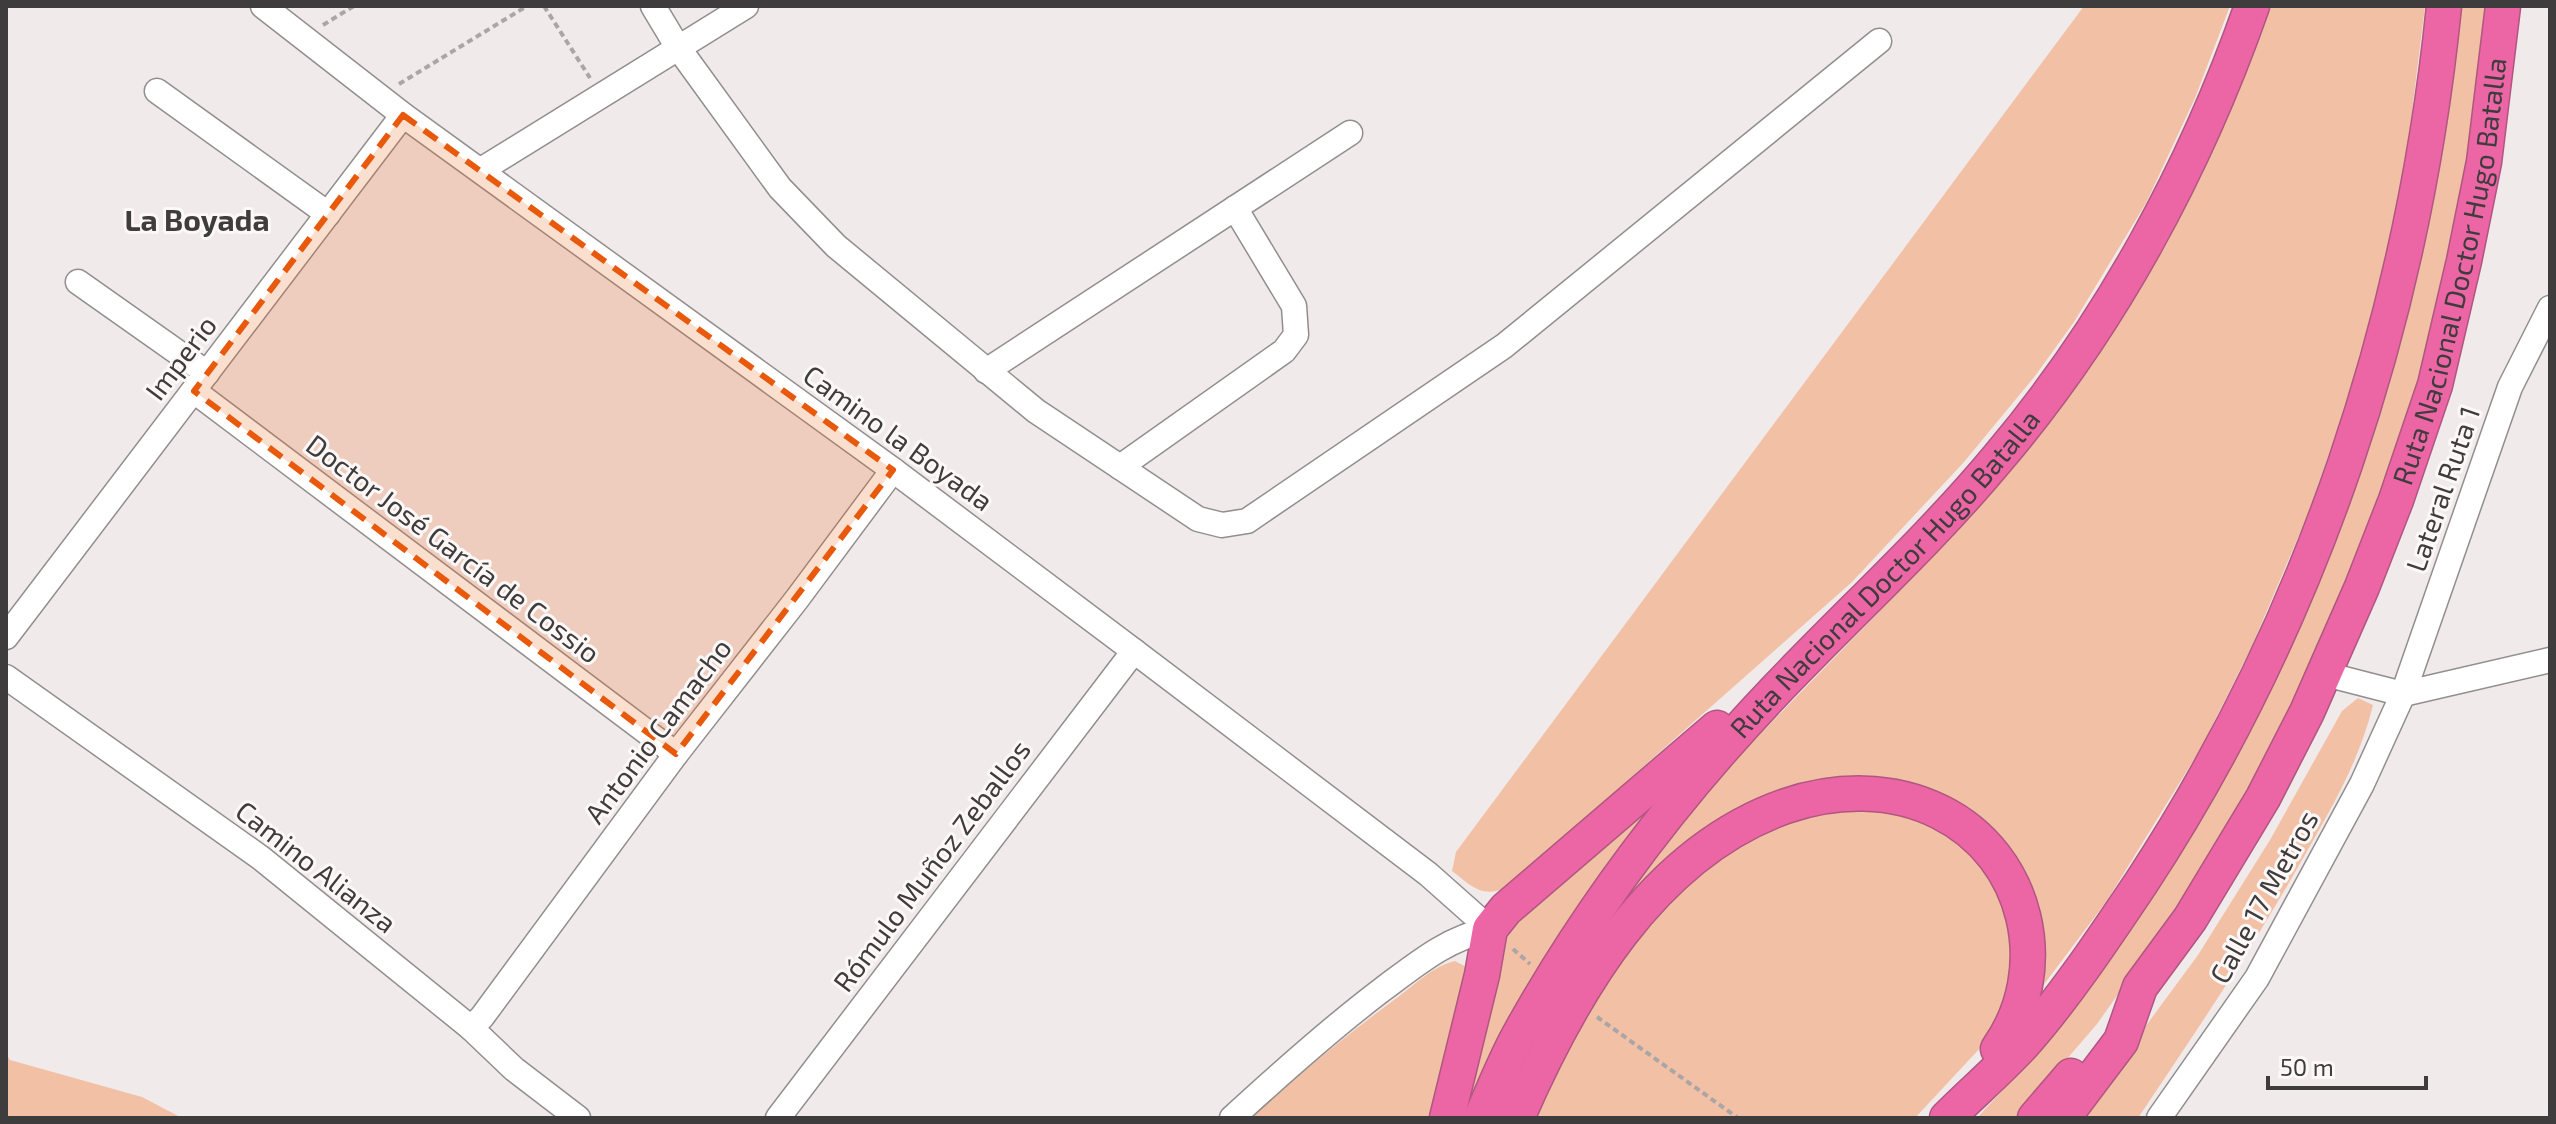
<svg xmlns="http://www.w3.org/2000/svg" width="2556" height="1124" font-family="'Exo 2',sans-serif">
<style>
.green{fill:#f2c0a5}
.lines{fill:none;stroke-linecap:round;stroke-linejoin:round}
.minor-casing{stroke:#938e8e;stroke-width:27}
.highway-casing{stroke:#af5780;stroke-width:37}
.path{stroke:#aaa5a6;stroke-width:4;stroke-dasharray:6 4;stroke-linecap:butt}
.minor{stroke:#fff;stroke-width:24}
.highway{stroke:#ec65a5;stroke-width:34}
.marked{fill:#e8590c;fill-opacity:0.2;stroke:#e8590c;stroke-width:6;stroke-dasharray:16 10;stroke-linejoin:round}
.labels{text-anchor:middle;stroke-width:6;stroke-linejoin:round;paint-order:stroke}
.street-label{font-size:28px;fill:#3e3c3c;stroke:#fdf8f8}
.neighbourhood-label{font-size:30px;font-weight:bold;fill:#3e3c3c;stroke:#fdf8f8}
</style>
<rect width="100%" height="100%" fill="#f0eaeb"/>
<g class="green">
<path d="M2084,6h146l-35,92 -49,105 -72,119 -39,54 -71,86 -112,120 -346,306c-26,10 -34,-2 -54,-17l4,-19z"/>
<polygon points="2269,6 2425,6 2407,152 2382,274 2351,390 2308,514 2251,648 2201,748 2106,902 2042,987 2040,985 2040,964 1942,798 1728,816 1503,1118 1497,1118 1572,972 1658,851 1731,764 1946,543 2034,440 2106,342 2167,243 2203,173 2261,35"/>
<path d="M2460,6h29l-18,152 -56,241 -75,209 -89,182 -70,115 -84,119 -81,94h-39c19,-21 40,-42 58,-65 27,-34 51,-70 77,-105 32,-43 64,-86 91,-133 146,-249 228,-522 257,-809z"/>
<path d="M2358,698l15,7c-13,55 -43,106 -71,155 -50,89 -107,173 -164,258h-60l120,-163 72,-115 72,-129z"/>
<polygon points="1661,796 1466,1118 1458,1118 1505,928"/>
<polygon points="1891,809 1952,833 2004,893 2016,949 2008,998 1982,1046 1915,1118 1532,1118 1566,1051 1599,995 1635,941 1671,895 1741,841 1814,811"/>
<path d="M1455,961l13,7 -30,150h-189c48,-42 97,-83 149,-121 17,-13 37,-32 57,-36z"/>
<polygon points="6,1054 10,1060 142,1097 182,1118 6,1118"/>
</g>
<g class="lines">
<g class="minor-casing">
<g id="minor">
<polyline points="263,6 403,115 893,470 1134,651 1428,874 1490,929"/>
<polyline points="653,6 677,46 780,188 836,246 1036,411 1198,519 1222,525 1247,521 1504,346 1879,41"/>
<polyline points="157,91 328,214"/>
<polyline points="481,170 746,6"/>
<polyline points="78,282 207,373"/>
<polyline points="986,371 1350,133"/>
<polyline points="194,391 676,754"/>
<polyline points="1120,467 1284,351 1296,335 1294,306 1235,208"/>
<polyline points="6,637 403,115"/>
<polyline points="2325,674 2403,694 2550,660"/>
<polyline points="6,677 261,858 471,1028 514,1069 578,1118"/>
<polyline points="471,1028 482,1017 676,754 797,599 893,470"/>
<polyline points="778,1118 1134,651"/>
<path d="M1232,1118c49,-45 98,-89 151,-129 35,-26 63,-50 107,-60"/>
<polyline points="2159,1118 2257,978 2362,784 2403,694 2510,387 2550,308"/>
</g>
</g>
<g class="highway-casing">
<g id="highway">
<polyline points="1447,1118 1482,975 1490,929 1506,909 1717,728"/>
<path id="s1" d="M1481,1118c12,-27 23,-55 37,-81 70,-127 157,-241 257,-346 74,-78 154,-150 223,-233 112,-132 197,-289 254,-452"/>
<path d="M1517,1118c54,-124 134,-265 269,-312 50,-17 106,-18 154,6 89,44 114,158 58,237"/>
<path d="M1947,1118c25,-25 52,-48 76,-74 44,-50 81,-106 118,-161 172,-262 272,-566 303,-877"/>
<polyline points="2035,1118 2071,1076"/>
<path id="s2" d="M2063,1118l58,-77 19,-54 50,-68 73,-121 44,-86 55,-125 34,-87 39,-115 29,-124 20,-99 19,-156"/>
</g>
</g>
<g class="path">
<polyline points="544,6 590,78"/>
<polyline points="323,25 354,6"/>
<polyline points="399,84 527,6"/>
<polyline points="1513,949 1530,964"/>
<polyline points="1597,1017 1738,1118"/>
</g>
<use href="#minor" class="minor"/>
<use href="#highway" class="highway"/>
</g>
<path class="marked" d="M403,115l490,355 -217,284 -482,-363z"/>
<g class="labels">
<g class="street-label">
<text dy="10" stroke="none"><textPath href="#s2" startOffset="942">Ruta Nacional Doctor Hugo Batalla</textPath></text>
<text transform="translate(181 358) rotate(-53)" y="10">Imperio</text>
<text transform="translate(898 438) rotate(36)" y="10">Camino la Boyada</text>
<text transform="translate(2443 489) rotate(-71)" y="10">Lateral Ruta 1</text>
<text transform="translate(453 549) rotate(37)" y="10">Doctor José García de Cossio</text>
<text dy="10" stroke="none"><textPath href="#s1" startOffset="682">Ruta Nacional Doctor Hugo Batalla</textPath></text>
<text transform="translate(658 731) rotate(-53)" y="10">Antonio Camacho</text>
<text transform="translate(932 866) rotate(-53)" y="10">Rómulo Muñoz Zeballos</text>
<text transform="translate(316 867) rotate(38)" y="10">Camino Alianza</text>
<text transform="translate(2264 897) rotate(-61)" y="10">Calle 17 Metros</text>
</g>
<g class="neighbourhood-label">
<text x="197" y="231">La Boyada</text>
</g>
</g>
<rect width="2556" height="1124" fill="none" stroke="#3e3c3c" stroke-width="16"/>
<path d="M2268 1076v12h158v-12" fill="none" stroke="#3e3c3c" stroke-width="4"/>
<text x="2280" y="1076" font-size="24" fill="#3e3c3c" stroke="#fdf8f8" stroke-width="6" paint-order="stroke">50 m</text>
</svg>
